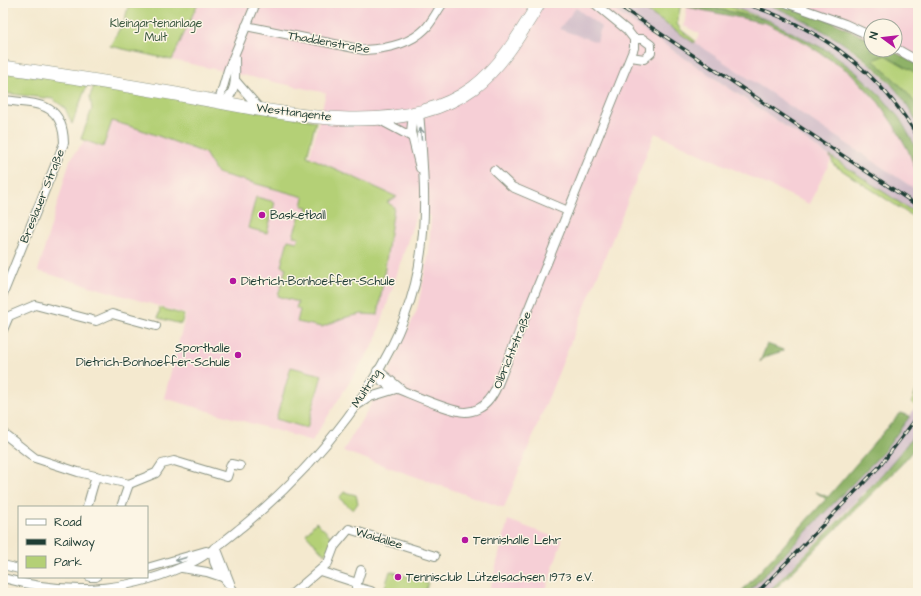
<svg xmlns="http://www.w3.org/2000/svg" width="921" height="596" font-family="'Architects Daughter',sans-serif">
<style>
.built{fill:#f6cfd6}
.industrial{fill:#d1bdc9}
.green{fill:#b4d076;stroke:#6a8655}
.forest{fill:#8fb267;stroke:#57784e}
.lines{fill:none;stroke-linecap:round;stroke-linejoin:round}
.street-casing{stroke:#8a9382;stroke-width:10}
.primary-casing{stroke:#8a9382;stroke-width:14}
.street{stroke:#fff;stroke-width:8}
.primary{stroke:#fff;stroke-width:13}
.rail-casing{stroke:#1f3d34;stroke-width:3.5}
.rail{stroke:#fcf5e5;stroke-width:2;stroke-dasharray:6;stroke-linecap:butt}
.oneway{stroke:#8f9e9a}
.poi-dot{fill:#b5179e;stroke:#fcf5e5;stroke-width:1.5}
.labels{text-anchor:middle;stroke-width:3;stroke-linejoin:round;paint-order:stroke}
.park-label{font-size:12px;fill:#3d5a41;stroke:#fcf5e5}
.street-label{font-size:12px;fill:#1f3d34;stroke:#fcf5e5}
.poi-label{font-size:12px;fill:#1f3d34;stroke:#fcf5e5;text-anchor:start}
</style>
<rect width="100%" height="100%" fill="#fcf5e5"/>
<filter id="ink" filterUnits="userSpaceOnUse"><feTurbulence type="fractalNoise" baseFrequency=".025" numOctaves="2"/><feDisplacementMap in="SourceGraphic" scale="8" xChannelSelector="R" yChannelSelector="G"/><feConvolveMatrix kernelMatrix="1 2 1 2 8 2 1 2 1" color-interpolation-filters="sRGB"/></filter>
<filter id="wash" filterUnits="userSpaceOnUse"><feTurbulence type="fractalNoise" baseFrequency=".012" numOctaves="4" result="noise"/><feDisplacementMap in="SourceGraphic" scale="16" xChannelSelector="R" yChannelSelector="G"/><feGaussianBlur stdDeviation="0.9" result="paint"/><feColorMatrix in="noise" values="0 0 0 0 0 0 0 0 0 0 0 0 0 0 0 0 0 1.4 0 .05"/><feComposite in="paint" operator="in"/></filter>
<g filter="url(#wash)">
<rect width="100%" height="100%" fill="#f4e9cf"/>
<g class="built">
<polygon points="198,3 603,3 832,158 809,204 655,133 504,508 343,451 386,379 417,310 429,253 431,216 417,212 375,342 312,441 164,398 186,314 38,271 70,160 102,117 309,159 326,93 172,60"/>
<polygon points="780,3 918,3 918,65 891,50 895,50 895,26 871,26 871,40 813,14"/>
<polygon points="687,7 766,23 799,39 851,73 879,103 895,127 908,150 918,175 918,191 694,43 700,34 684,26"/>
<polygon points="508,520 562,540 545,593 489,593"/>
</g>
<g class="industrial">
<polygon points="603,3 635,3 918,191 918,216"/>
<polygon points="720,3 764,3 809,23 841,42 872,67 894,88 914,115 918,125 918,151 900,119 881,96 857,73 768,20"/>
<polygon points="576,8 601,27 597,42 559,29"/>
<polygon points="918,401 918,430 898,457 767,593 747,593 885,450 910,416"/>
</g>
<g class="green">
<polygon points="129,3 198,3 172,60 110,46 125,19"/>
<polygon points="635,3 681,3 677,24 681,30 694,40 694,43"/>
<polygon points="692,3 720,3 768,20"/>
<polygon points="885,55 918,74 918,107 904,89 873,60"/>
<polygon points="3,72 88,82 72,124 65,108 53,99 3,93"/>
<polygon points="95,83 316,121 307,156 397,197 387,202 394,207 378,315 361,314 343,318 322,327 297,322 300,310 296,308 298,302 278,296 286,268 281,266 288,240 297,242 299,237 293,236 300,215 306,216 308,207 302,206 304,197 217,173 205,153 139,129 112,121 103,147 81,139 92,109 90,96"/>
<polygon points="830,156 918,215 918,220 834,165"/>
<polygon points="256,197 275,202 267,233 248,228"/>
<polygon points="160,308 184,315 181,324 158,318"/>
<polygon points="291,367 322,375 307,428 276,419"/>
<polygon points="918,384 918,409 912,403"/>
<polygon points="344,492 356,495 358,503 353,510 339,498"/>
<polygon points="316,522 336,541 324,554 306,534"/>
<polygon points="390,571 428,583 425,593 383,593"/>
</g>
<g class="forest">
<polygon points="687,3 768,20 830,52 857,73 881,96 900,119 918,151 918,175 908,150 895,127 879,103 851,73 799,39 766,23 687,7"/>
<path d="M764,3c37,0 73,22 107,37v10h20l27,15v9l-33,-19 -12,5 31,29 14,18v18c-25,-58 -97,-101 -154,-122z"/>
<path d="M767,344l16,6v1c-8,3 -18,4 -23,11z"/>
<polygon points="900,413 910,416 885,450 747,593 740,593 826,499 816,492 828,497"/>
<path d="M918,430v14l-18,22 -129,127h-4c52,-53 107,-104 151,-163z"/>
</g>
</g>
<g filter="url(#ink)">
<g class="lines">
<g class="street-casing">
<g id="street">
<polyline points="786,3 845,24 871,36"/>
<path d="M246,26l118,24c22,-1 45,-5 61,-21 7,-7 12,-18 18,-26"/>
<polyline points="895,48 918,61"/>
<polyline points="631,57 644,59 651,53 651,45 643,39 634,39"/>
<polyline points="235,80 260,109"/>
<path d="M3,100c33,4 60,1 61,43l-61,151"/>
<polyline points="219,101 228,70 256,3"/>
<path d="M223,102c15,-9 12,-28 12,-44"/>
<polyline points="413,114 411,132 420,168"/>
<polyline points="378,119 412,137"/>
<polyline points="494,170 512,187 568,211"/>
<polyline points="3,330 9,316 35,305 96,321 112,314 156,326"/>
<polyline points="378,370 401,389"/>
<path d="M377,371l5,10 8,5c17,6 60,26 75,26 9,0 19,-5 24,-12 8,-9 11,-22 16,-33l129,-319v-9l-7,-9 -33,-27"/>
<polyline points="356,406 370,397 396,389"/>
<polyline points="3,433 35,458 78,472 129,484 156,473 162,464 174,461 227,477 231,464 240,466"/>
<polyline points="87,507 96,476"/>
<polyline points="121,507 129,484"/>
<polyline points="216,547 230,583"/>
<path d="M214,548c-5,19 12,30 21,45"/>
<polyline points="3,565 19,569"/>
<polyline points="147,568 206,551"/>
<polyline points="182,568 207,572 222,577"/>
<polyline points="320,571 357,583 356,587 371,591"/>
<polyline points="90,577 96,577"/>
<path d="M3,578c62,17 120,15 179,-11 23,-9 42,-26 61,-41 72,-59 149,-150 172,-242 14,-56 9,-114 4,-172"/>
<polyline points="357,583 361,570"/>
<polyline points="293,593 328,563 334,547 349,529 435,556"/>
</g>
</g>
<g class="primary-casing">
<path id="primary" d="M3,67c58,8 115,17 173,27 87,15 220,51 297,-6 29,-22 47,-54 66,-85"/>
</g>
<use href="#street" class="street"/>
<use href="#primary" class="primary"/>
<g class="rail-casing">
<g id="rail">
<polyline points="615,3 918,206"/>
<path d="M743,3c74,23 135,67 175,134"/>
<polyline points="757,593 880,466 918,416"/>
</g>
</g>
<use href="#rail" class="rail"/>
</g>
<defs><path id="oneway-shaft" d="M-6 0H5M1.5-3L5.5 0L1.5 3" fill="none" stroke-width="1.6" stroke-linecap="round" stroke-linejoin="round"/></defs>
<g class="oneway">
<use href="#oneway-shaft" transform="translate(421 134) rotate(-95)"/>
<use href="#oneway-shaft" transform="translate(181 559) rotate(163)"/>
</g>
</g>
<g class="poi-dot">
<circle cx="262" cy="215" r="4"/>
<circle cx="233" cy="281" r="4"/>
<circle cx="238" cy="355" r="4"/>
<circle cx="465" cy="540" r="4"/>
<circle cx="398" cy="577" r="4"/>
</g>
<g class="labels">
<g class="park-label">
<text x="156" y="27">Kleingartenanlage<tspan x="156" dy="14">Mult</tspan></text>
</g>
<g class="street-label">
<text transform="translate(329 42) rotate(10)" y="4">Thaddenstraße</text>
<text transform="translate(294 112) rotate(7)" y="4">Westtangente</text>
<text transform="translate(42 196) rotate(-68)" y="4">Breslauer Straße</text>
<text transform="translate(512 350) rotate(-68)" y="4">Olbrichtstraße</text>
<text transform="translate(366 388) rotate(-57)" y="4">Multring</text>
<text transform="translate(379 538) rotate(17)" y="4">Waidallee</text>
</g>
<g class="poi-label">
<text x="270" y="219">Basketball</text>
<text x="241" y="285">Dietrich-Bonhoeffer-Schule</text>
<text x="230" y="352" text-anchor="end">Sporthalle<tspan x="230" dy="14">Dietrich-Bonhoeffer-Schule</tspan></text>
<text x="473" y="544">Tennishalle Lehr</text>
<text x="406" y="581">Tennisclub Lützelsachsen 1973 e.V.</text>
</g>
</g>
<rect width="921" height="596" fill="none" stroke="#fcf5e5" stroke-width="16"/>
<rect x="18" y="506" width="130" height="72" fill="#fcf5e5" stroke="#a4ab9e"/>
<rect x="26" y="519" width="20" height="6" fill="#ffffff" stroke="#a4ab9e"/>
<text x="54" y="526" font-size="12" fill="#1f3d34">Road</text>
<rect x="26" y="539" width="20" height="6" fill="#1f3d34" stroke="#a4ab9e"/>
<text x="54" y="546" font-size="12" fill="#1f3d34">Railway</text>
<rect x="26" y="556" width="20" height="12" fill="#b4d076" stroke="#a4ab9e"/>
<text x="54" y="566" font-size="12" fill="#1f3d34">Park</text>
<g transform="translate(883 38) rotate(285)"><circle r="19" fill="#fcf5e5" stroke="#a4ab9e"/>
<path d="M0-3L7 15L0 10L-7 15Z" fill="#b5179e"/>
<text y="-6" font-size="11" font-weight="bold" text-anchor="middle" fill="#1f3d34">N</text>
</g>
</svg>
